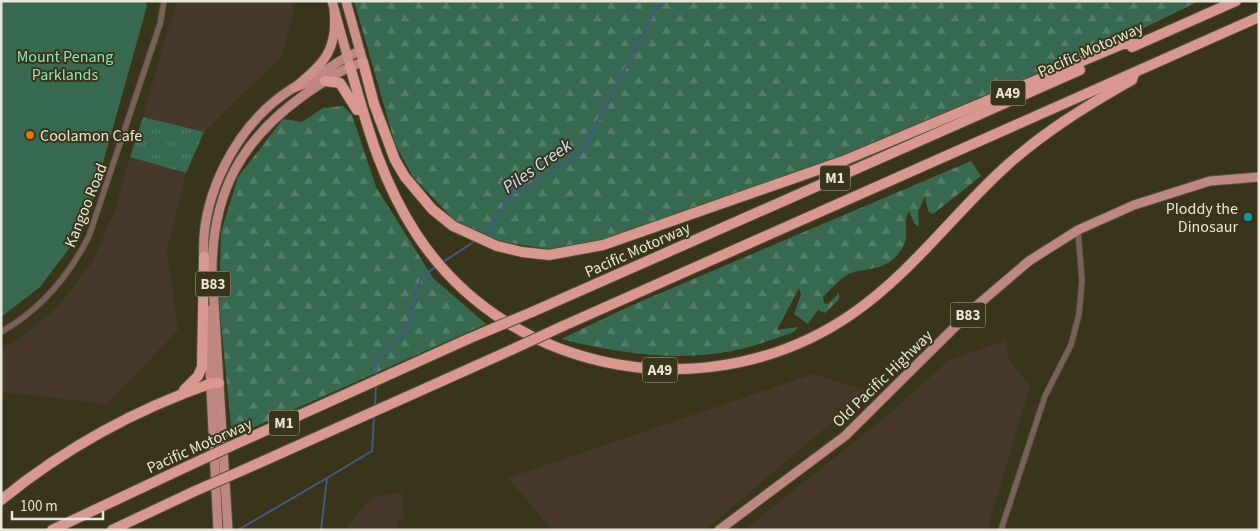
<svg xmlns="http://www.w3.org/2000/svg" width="1260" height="531" font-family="'Source Sans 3',sans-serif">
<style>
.industrial{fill:#46392b}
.grass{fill:url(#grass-tufts)}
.forest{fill:url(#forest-firs)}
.green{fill:#376951}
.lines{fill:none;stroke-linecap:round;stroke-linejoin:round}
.stream{stroke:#425986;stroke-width:2}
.minor-casing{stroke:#555138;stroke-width:7}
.primary-casing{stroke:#555138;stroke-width:11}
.trunk-casing{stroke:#555138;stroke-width:11}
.motorway-casing{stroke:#555138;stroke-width:12}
.minor{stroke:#7a5f5c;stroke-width:5}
.primary{stroke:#be8881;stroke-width:9}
.trunk{stroke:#cb9088;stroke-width:9}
.motorway{stroke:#d89890;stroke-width:10}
.motorway-bridge-casing{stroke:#555138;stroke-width:12;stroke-linecap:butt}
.motorway-bridge{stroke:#d89890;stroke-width:10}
.food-dot{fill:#e8710a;stroke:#39351a;stroke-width:2}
.culture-dot{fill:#0f9aa8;stroke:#39351a;stroke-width:2}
.labels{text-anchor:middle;stroke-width:4;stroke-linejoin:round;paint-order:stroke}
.shield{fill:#39351a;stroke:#b4b19e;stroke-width:1}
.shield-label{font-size:15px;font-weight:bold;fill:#e8e6d6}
.street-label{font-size:16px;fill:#e8e6d6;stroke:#39351a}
.park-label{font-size:16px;fill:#88e4b8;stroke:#39351a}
.poi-label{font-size:16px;fill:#e8e6d6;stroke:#39351a;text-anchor:start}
.water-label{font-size:18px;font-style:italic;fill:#d0e0fd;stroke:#39351a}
</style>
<defs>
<pattern id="grass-tufts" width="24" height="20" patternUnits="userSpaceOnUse" patternTransform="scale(1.25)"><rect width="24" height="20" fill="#376951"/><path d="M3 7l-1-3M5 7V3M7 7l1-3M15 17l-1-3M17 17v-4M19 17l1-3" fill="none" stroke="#547e69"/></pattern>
<pattern id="forest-firs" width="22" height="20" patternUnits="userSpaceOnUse" patternTransform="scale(1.25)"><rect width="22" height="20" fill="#376951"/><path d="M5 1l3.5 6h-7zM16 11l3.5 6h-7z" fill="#547e69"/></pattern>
</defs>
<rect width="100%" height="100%" fill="#39351a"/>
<g class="industrial">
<polygon points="178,1 292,1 294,11 282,56 204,132 143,117 168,29"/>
<polygon points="130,157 186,173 167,250 178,330 107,404 1,392 1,348 15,342 58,307 93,261 116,207"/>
<polygon points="1006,340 1009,360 1030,386 987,530 744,530 881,421 948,361"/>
<polygon points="813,374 869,391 705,530 552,530 508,478"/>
<polygon points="401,492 404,519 398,521 398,530 344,530 371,498"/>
</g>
<polygon class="grass" points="143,117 204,132 186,173 130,157"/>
<g class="forest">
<polygon points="354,1 1199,1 1136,32 821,164 603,240 548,249 498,241 455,221 413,177 395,144"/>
<polygon points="343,106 352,115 376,187 433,278 486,324 232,437 219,302 221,232 238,177 283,119 302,122 323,108"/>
<path d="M971,161l10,15 -48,38 -5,-3 -3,-15 -7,16 1,15 -5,-4 -5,-12c-9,13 5,24 -11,43 -13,17 -31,13 -49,20 -9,4 -19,16 -26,23l1,6 4,1 11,-11v6l-14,14 -7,-3 -10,14 -14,-10 7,-19 -2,-7 -22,42 21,-3 -4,5c-20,7 -41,15 -62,19 -58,11 -115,2 -171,-12l69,-33z"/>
</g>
<polygon class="green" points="1,1 145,1 147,6 93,199 71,246 40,287 1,317"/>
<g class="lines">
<g class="stream">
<polyline points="483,236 511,195 580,155 660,1"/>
<polyline points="443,262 475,241"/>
<polyline points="376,376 377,358 407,329 421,277 437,266"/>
<polyline points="375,406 376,384"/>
<polyline points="238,530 327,478"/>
<polyline points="321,530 327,478 372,451 374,416"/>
</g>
<g class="minor-casing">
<g id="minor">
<path d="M1,332c39,-22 68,-56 88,-96l71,-212 4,-23"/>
<polyline points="1001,530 1045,396 1071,345 1079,314 1082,281 1078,230"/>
</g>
</g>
<g class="primary-casing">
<g id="primary">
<path d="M204,262c-5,-66 33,-139 89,-174 6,-3 13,-3 18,-7 16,-11 30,-23 49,-30"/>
<polyline points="207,310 218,530"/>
<path d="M228,530l-16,-261c1,-77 29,-129 92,-174 19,-13 37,-26 59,-33"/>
<polyline points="719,530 845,436 974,308 1029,261 1078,230 1134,205 1210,181 1259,177"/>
</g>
</g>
<g class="trunk-casing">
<g id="trunk">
<polyline points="332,1 350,66"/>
<polyline points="346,1 363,62"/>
<path d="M294,88c30,-24 44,-38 40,-78"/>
</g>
</g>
<g class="motorway-casing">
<g id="motorway">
<polyline points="1132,47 1236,1"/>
<polyline points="363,62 374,104 395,160 405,177 432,209 453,226 497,246 522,252 549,255 603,245 843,161 1123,44 1138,44"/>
<path d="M350,66c17,61 32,116 67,169 95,144 296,175 435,79 58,-40 100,-98 151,-145 39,-36 83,-63 129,-89l2,-6"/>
<polyline points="325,81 340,83 357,110"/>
<polyline points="532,312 1080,70"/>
<polyline points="563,326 1259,17"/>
<polyline points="184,390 198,376 202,367 204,257"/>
<polyline points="229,447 468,339"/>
<polyline points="241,471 511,350"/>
<path d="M1,500c64,-52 133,-90 211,-117h7"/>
<polyline points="52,530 188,466"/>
<polyline points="112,530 195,491"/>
</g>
</g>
<use href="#minor" class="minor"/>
<use href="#primary" class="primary"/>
<use href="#trunk" class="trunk"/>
<use href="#motorway" class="motorway"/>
<g class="motorway-bridge-casing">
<g id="motorway-bridge">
<polyline points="468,339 532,312"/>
<polyline points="511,350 563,326"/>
<polyline points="188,466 229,447"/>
<polyline points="195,491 241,471"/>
</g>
</g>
<use href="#motorway-bridge" class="motorway-bridge"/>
</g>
<circle class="food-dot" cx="30" cy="135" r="5"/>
<circle class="culture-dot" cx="1248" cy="217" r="5"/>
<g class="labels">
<g class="shield">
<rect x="990.5" y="80.5" width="35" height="25" rx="4"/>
<rect x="820" y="165.5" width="30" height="25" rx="4"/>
<rect x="195.5" y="271.5" width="35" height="25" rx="4"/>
<rect x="950.5" y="302.5" width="35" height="25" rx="4"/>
<rect x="642.5" y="357.5" width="35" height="25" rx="4"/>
<rect x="269" y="410.5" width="30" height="25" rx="4"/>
</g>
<g class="shield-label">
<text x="1008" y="98">A49</text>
<text x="835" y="183">M1</text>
<text x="213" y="289">B83</text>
<text x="968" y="320">B83</text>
<text x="660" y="375">A49</text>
<text x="284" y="428">M1</text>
</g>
<g class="street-label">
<text transform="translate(1090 49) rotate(-24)" y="6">Pacific Motorway</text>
<text transform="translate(85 205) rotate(-68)" y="6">Kangoo Road</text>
<text transform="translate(637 249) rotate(-24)" y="6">Pacific Motorway</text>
<text transform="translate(882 378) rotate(-44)" y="6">Old Pacific Highway</text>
<text transform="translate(199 445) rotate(-24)" y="6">Pacific Motorway</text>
</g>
<g class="park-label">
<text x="65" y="62">Mount Penang<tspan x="65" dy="18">Parklands</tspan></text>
</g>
<g class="poi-label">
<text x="40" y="141">Coolamon Cafe</text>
<text x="1238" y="214" text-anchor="end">Ploddy the<tspan x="1238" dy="18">Dinosaur</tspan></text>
</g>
<g class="water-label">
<text transform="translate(537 166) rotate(-35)" y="6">Piles Creek</text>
</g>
</g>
<rect width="1260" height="531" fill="none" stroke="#e8e6d6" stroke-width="5"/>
<path d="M12 511v8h91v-8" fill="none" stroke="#e8e6d6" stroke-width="2.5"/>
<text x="20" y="511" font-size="15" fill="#e8e6d6" stroke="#39351a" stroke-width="4" paint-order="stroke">100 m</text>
</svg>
